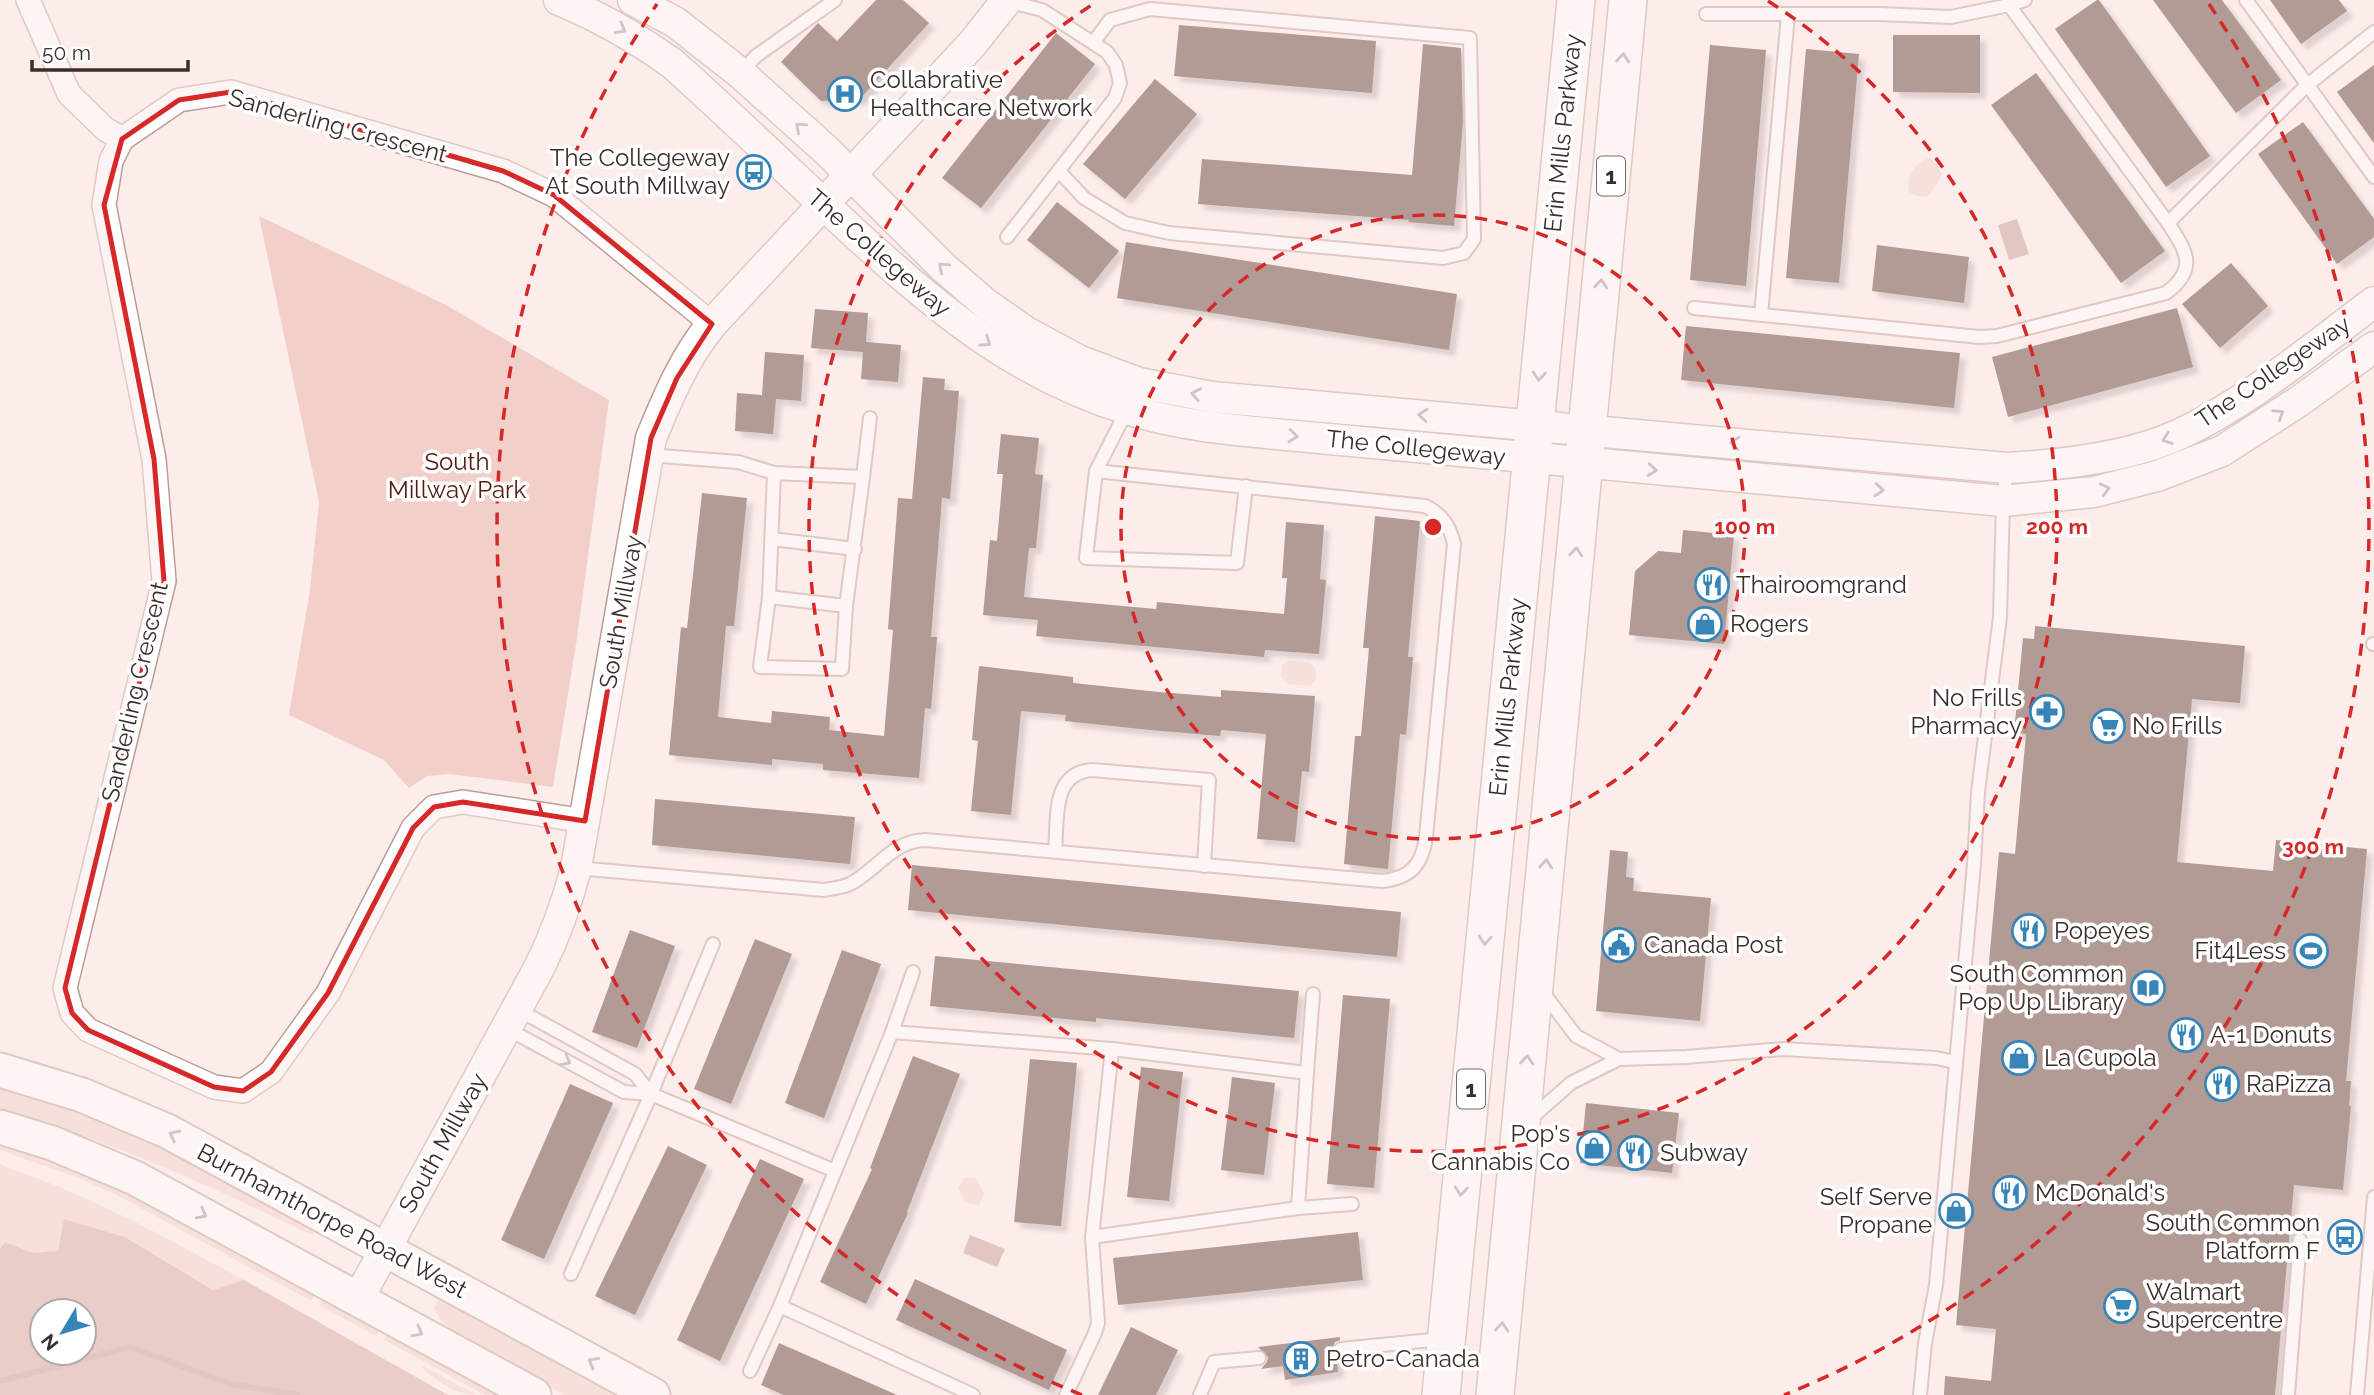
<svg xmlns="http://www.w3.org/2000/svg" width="2374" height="1395" font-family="Raleway,sans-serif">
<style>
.green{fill:#f2cfc8}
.forest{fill:#d6a79e;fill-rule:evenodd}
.water{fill:#c5978e}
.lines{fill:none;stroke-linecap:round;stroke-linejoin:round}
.stream{stroke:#c5978e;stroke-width:6}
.building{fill:#5a342d;filter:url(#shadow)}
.service-casing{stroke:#be9c96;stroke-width:16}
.minor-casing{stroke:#be9c96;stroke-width:26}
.tertiary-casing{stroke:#be9c96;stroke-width:33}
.secondary-casing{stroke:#be9c96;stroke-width:37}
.primary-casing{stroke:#be9c96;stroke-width:40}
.service{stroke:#fff;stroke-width:12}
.minor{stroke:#fff;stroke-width:23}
.tertiary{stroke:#fff;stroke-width:30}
.secondary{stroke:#fff;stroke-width:33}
.primary{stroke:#fff;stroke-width:37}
.oneway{stroke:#9c9694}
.marked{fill:none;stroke:#d62828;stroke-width:5;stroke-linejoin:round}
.ring{fill:none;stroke:#d62828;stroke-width:3.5;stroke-dasharray:12 9}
.labels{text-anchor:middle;stroke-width:7;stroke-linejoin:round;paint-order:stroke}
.shield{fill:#fff;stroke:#756c6a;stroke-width:2}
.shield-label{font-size:23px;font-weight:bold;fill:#3a2d2a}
.poi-label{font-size:24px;fill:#3a2d2a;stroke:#fff;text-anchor:start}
.street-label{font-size:24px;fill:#3a2d2a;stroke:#fff}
.park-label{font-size:24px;fill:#541b13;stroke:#fff}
.centre{fill:#d62828;stroke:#fff;stroke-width:3.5}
.ring-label{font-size:21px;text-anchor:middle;font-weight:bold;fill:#d62828;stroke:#fff;stroke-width:7;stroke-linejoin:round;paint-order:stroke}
</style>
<defs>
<filter id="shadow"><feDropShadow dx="6" dy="6" stdDeviation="2" flood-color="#0004"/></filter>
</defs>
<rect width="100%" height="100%" fill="#fcedeb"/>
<g class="green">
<path d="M1930,158l7,6 5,10 -10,18 -6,5 -10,-1 -7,-4c-3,-16 6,-30 21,-34z"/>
<polygon points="259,216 446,305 609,400 577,638 553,787 450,774 427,776 409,788 384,760 289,715 310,590 319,502"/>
<polygon points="1289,661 1309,662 1316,669 1316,680 1310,686 1287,684 1281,677 1282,665"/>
<path d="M0,1086l98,32 67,30 150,81 -3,6c-101,-48 -202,-97 -312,-123z"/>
<path d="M0,1144c113,31 213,94 315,150l-4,7 -198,-108 -37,-16 -76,-27z"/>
<path d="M0,1163l5,4c84,27 161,71 239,113l-31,10 -88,-53 -61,-18 -6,32 -25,2 -28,-11 -5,6z"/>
<polygon points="964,1178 976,1178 984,1194 979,1205 965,1203 958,1188"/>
<polygon points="441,1296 620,1395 564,1395 454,1334 442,1322 434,1308"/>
<polygon points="323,1298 380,1329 376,1336 319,1305"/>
<polygon points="388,1333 501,1395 485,1395 384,1340"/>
<path d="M423,1366l53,29c-20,0 -37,-13 -53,-26z"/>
</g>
<path class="forest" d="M64,1219l61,18 88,53 31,-10 204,115h-448v-147l5,-6 28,11 25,-2zM42,1311h42v42h-42z"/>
<g class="water">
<polygon points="2017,219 2029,254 2009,260 1998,225"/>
<polygon points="970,1235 1005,1249 997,1267 963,1253"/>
</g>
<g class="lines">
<polyline class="stream" points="0,1381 130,1347 231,1384 297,1395"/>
</g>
<g class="building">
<polygon points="876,0 903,0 929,23 860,99 821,101 781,62 818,23 837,41"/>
<polygon points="2097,0 2099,0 2210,156 2166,187 2055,29"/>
<polygon points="2153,0 2222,0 2281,80 2236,113"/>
<polygon points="2270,0 2339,0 2347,11 2301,44"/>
<polygon points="1179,25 1376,41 1372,93 1174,76"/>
<polygon points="1056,33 1095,64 981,208 942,178"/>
<polygon points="1893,35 1980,35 1980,93 1893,92"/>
<polygon points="1423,44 1461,48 1463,122 1454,226 1408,222 1409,220 1198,204 1202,159 1412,175"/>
<polygon points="1710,45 1766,50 1746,286 1690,280"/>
<polygon points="1806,49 1859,54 1839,283 1786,278"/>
<polygon points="2374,65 2374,143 2337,92"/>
<polygon points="2036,73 2165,251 2121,283 1991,105"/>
<polygon points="1155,79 1197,114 1125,199 1083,164"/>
<polygon points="2303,122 2374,219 2374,237 2337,264 2258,154"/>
<polygon points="1057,202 1119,251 1089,288 1027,240"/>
<polygon points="1126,242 1457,294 1449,350 1117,298"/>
<polygon points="1877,245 1969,257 1964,303 1872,291"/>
<polygon points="2231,263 2268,306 2220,348 2182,304"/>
<polygon points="2177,308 2193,367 2008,417 1992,357"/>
<polygon points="815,309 868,313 866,342 901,345 898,382 861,379 863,352 811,348"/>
<polygon points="1686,326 1960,353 1954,408 1681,380"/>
<polygon points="765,352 804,355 801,401 776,399 773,434 735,431 737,393 762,395"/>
<polygon points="923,377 945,379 944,390 959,391 950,499 942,498 931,637 937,637 931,709 925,708 919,778 823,770 823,764 772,759 772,765 669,755 681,627 687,628 702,493 747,498 734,626 726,626 718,717 771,723 772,711 830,717 829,730 884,736 893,630 888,629 898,498 912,499"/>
<polygon points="1001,434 1039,438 1035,474 1043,475 1036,548 1029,548 1024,597 1156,609 1157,602 1284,614 1287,578 1282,578 1286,522 1324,525 1320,579 1326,580 1319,654 1265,650 1264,657 1036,636 1038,620 983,615 990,540 997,541 1003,474 997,474"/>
<polygon points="1375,516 1420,521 1408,657 1413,657 1406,735 1400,734 1388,869 1344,864 1355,736 1361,736 1369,648 1363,648"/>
<polygon points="1683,530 1734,535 1724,644 1629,635 1635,571 1658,551 1681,553"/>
<polygon points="2035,626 2245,646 2240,703 2192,699 2177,862 2273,871 2276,840 2367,849 2346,1081 2351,1081 2349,1106 2351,1106 2343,1190 2294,1185 2275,1395 1944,1395 1945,1376 1991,1381 1996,1329 1956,1325 1999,852 2015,854 2026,734 2014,733 2023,638 2034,639"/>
<polygon points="979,666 1073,677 1073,683 1159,692 1221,697 1221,690 1315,696 1309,772 1302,771 1295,842 1257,839 1266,734 1221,730 1220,736 1150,730 1065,721 1066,715 1021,711 1011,815 971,811 978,741 972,740"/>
<polygon points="655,799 855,817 850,864 652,845"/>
<polygon points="1610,850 1628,852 1626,877 1634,878 1633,891 1711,898 1700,1021 1596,1011"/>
<polygon points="912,865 1401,912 1397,957 908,910"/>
<polygon points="630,930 675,946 637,1048 592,1032"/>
<polygon points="755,939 792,954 731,1104 694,1089"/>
<polygon points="842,950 881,964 824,1118 785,1103"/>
<polygon points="935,956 1299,991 1294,1038 1096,1018 1096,1022 930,1006"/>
<polygon points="1343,995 1390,999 1374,1188 1327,1184"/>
<polygon points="913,1056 960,1074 907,1212 908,1213 866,1304 820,1282 872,1169 870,1168"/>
<polygon points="1030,1059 1077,1063 1061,1226 1014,1222"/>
<polygon points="1141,1067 1183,1072 1169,1201 1127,1197"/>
<polygon points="1232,1077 1275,1083 1264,1175 1221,1170"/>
<polygon points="570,1084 613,1103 544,1259 501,1240"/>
<polygon points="1586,1103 1679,1113 1672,1173 1580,1163"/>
<polygon points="668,1146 707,1165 635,1315 595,1296"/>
<polygon points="760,1159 804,1179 720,1361 677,1340"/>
<polygon points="1358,1232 1363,1280 1118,1305 1113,1258"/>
<polygon points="915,1279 1067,1350 1049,1390 896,1320"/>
<polygon points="1131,1327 1178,1350 1156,1395 1098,1395"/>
<polygon points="1340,1337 1340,1340 1335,1342 1332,1349 1337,1357 1343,1358 1343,1360 1337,1361 1338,1372 1285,1380 1283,1366 1261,1369 1267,1362 1268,1357 1258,1347"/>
<polygon points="779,1343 897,1395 784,1395 761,1385"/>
</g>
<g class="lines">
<g class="service-casing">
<g id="service">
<polyline points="2246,0 2374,177"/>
<polyline points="2009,5 2025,0"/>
<polyline points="1706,14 1879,14 1951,17 2009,5 2168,223"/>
<polyline points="740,73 756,56 835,0"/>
<polyline points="1059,171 1084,198 1125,223 1169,233 1443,258 1464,253 1474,239 1470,38 1150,9 1110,20 1093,43"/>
<polyline points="1007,237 1115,98 1120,83 1116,65 1107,52 1042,10 1007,1"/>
<path d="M1694,308l285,29 18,-1 169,-43c32,-24 21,-41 2,-70l138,-137 68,-54"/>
<polyline points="1761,315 1788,15"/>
<polyline points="648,455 738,462 774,473 863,477 846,606 842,669 760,667 769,597 774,473"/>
<polyline points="1096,471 1086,558 1237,563 1246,486"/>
<polyline points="863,477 870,418"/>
<polyline points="772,539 855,549"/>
<polyline points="769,597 846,606"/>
<polyline points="2373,644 2374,644"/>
<path d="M1055,851c3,-32 -4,-78 37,-81l117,10 -5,86"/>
<path d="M577,868l247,22c8,-2 18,-2 26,-6 27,-14 42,-43 75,-44l457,41c29,-3 40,-16 44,-44l28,-293c-4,-18 -12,-30 -29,-38l-329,-35 31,-61"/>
<polyline points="1542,991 1576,1036 1619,1059"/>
<polyline points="517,1009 635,1074 651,1094"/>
<polyline points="506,1028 624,1092 651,1094 835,1171"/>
<polyline points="892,1032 913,972"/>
<polyline points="1307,1073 1313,994"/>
<polyline points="1529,1120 1571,1083 1619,1059 1686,1057 1784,1049 1936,1058 1955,1062"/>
<polyline points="1298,1208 1352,1204"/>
<polyline points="1092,1237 1298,1208 1307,1073 1112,1049"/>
<polyline points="571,1274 651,1094 713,944"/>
<polyline points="1341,1349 1442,1339"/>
<polyline points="750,1371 780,1306"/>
<polyline points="973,1395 780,1306 892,1032 1112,1049 1092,1237 1098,1323 1095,1333 1066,1395"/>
<polyline points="1200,1395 1214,1362 1259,1358"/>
<polyline points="1920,1395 1925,1343 1936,1285 1974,864 1978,792 2000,617 2003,501 2007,468"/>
<polyline points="2288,1395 2300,1240"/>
<polyline points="2357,1395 2374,1197"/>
</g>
</g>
<g class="minor-casing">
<g id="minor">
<polyline points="28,0 69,94 105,129 122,139"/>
<polyline points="585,821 463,802 434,807 413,828 328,993 271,1072 243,1091 214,1087 88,1030 72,1013 65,988 164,581 154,459 104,205 111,161 122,139 179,100 231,92 503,171 554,195 712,324"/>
</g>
</g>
<g class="tertiary-casing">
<g id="tertiary">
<path d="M559,0c41,17 78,38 114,64 59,53 117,109 175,163 86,79 168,149 282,183 58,18 119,21 178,27l695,64 91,-9 63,-16 65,-25 76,-49 76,-55"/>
<path d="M633,0l42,22 65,51 86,77 117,117 43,37 40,28 54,29 59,22 73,14 795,71c54,-3 124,-11 173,-34 70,-33 132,-86 194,-132"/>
<path d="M358,1299l181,-331c16,-32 28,-65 37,-100l75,-430c17,-41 33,-80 61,-114l261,-281 34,-43"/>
</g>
</g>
<g class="secondary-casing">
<g id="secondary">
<polyline points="0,1070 82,1095 167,1131 653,1395"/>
<polyline points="0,1127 52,1143 135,1178 534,1395"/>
</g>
</g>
<g class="primary-casing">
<g id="primary">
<polyline points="1441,1395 1576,0"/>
<polyline points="1495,1395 1628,0"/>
</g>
</g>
<use href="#service" class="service"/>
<use href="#minor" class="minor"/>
<use href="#tertiary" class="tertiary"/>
<use href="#secondary" class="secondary"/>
<use href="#primary" class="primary"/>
</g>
<defs><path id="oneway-chevron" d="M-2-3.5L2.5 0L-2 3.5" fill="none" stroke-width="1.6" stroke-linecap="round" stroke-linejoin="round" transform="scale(1.75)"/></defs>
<g class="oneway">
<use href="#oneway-chevron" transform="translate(621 29) rotate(29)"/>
<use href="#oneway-chevron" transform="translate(1623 58) rotate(-85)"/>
<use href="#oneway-chevron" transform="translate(800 127) rotate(-138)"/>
<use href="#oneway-chevron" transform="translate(943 267) rotate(-138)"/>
<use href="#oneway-chevron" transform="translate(1601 284) rotate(-85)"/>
<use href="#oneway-chevron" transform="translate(986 342) rotate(35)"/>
<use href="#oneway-chevron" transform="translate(1539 376) rotate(95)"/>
<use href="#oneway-chevron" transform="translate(1196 394) rotate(-169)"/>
<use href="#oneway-chevron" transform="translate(2279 414) rotate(-33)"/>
<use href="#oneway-chevron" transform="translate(1423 415) rotate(-175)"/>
<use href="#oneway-chevron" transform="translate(1293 436) rotate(6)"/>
<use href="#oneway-chevron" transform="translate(2167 439) rotate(161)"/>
<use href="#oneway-chevron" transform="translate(1735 443) rotate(-175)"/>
<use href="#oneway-chevron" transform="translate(1652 470) rotate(5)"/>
<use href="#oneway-chevron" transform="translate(2105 489) rotate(-14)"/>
<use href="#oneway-chevron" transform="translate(1879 490) rotate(5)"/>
<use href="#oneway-chevron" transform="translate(1576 552) rotate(-85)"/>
<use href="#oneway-chevron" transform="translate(1546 864) rotate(-85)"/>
<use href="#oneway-chevron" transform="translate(1485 940) rotate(95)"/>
<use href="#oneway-chevron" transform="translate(1527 1060) rotate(-85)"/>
<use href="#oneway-chevron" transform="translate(566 1061) rotate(29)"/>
<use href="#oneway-chevron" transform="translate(174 1135) rotate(-153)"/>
<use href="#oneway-chevron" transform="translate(1461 1191) rotate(95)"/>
<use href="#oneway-chevron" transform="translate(202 1214) rotate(28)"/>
<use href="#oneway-chevron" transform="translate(1502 1327) rotate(-85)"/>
<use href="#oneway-chevron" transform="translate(418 1332) rotate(29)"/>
<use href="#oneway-chevron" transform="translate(593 1362) rotate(-151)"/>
</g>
<path d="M0 0H2374V1395H0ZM231,92l272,79 51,24 158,129 -35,54 -26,60 -66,383 -122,-19 -29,5 -21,21 -85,165 -57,79 -28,19 -29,-4 -126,-57 -16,-17 -7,-25 99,-407 -10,-122 -50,-254 18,-66 57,-39z" fill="#fcedeb" fill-opacity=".55" fill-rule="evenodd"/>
<path class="marked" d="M231,92l272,79 51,24 158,129 -35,54 -26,60 -66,383 -122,-19 -29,5 -21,21 -85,165 -57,79 -28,19 -29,-4 -126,-57 -16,-17 -7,-25 99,-407 -10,-122 -50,-254 18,-66 57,-39z"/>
<g class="ring">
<circle cx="1433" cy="527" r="312"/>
<path d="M1768 1A624 624 0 1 1 1098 1"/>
<path d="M1082 1395A936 936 0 0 1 657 4M2209 4A936 936 0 0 1 1784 1395"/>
</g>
<defs>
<g id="hospital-ring" transform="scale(1.75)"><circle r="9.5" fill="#fff" stroke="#3785b8" stroke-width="1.5"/><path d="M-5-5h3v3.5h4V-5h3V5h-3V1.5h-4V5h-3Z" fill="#3785b8"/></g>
<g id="bus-ring" transform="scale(1.75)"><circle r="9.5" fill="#fff" stroke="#3785b8" stroke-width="1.5"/><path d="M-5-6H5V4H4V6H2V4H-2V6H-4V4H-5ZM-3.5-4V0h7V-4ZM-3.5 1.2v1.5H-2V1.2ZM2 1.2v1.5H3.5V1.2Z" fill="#3785b8"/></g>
<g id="restaurant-ring" transform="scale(1.75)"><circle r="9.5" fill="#fff" stroke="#3785b8" stroke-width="1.5"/><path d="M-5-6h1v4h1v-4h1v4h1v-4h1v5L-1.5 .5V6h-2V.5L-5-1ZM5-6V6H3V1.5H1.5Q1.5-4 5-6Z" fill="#3785b8"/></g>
<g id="shop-ring" transform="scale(1.75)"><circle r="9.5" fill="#fff" stroke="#3785b8" stroke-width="1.5"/><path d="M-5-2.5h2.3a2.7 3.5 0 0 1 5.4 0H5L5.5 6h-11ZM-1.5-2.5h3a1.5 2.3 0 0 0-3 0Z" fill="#3785b8"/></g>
<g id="pharmacy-ring" transform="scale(1.75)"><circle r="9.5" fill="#fff" stroke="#3785b8" stroke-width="1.5"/><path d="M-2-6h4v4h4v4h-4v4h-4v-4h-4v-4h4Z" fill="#3785b8"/></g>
<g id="supermarket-ring" transform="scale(1.75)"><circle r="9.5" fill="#fff" stroke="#3785b8" stroke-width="1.5"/><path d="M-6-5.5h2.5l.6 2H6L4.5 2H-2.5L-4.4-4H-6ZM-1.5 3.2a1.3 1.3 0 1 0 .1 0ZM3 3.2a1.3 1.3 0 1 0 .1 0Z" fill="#3785b8"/></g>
<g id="civic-ring" transform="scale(1.75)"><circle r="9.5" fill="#fff" stroke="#3785b8" stroke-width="1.5"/><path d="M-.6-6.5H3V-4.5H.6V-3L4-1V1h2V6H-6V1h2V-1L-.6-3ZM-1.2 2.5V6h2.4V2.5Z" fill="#3785b8"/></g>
<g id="stadium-ring" transform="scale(1.75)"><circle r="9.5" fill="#fff" stroke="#3785b8" stroke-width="1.5"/><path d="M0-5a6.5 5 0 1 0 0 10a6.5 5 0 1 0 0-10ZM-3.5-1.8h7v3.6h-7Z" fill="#3785b8"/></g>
<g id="library-ring" transform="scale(1.75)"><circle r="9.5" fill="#fff" stroke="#3785b8" stroke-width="1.5"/><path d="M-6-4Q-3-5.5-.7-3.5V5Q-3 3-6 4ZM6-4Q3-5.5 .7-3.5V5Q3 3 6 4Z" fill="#3785b8"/></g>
<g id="building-ring" transform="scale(1.75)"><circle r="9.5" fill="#fff" stroke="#3785b8" stroke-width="1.5"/><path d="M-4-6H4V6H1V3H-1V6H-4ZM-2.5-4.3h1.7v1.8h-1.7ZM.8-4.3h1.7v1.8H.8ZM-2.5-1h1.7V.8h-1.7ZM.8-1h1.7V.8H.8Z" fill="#3785b8"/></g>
</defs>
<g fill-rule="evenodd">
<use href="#hospital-ring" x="845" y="94"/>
<use href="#bus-ring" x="754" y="172"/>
<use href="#restaurant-ring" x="1712" y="585"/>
<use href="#shop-ring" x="1705" y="624"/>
<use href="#pharmacy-ring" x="2047" y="712"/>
<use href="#supermarket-ring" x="2108" y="726"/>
<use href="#restaurant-ring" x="2029" y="931"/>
<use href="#civic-ring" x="1619" y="945"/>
<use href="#stadium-ring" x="2311" y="951"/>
<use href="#library-ring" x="2148" y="988"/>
<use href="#restaurant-ring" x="2186" y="1035"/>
<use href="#shop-ring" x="2019" y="1058"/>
<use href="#restaurant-ring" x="2222" y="1084"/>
<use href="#shop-ring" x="1594" y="1148"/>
<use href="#restaurant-ring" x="1635" y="1153"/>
<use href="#restaurant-ring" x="2010" y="1193"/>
<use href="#shop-ring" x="1956" y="1211"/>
<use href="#bus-ring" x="2345" y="1237"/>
<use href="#supermarket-ring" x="2121" y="1306"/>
<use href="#building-ring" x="1301" y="1359"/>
</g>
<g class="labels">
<g class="shield">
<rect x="1597" y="156.5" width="28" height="39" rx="5"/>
<rect x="1457" y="1069.5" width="28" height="39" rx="5"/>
</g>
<g class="shield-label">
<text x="1611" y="184">1</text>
<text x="1471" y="1097">1</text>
</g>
<g class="poi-label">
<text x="870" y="88">Collabrative<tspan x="870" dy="28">Healthcare Network</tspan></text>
<text x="730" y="166" text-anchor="end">The Collegeway<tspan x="730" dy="28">At South Millway</tspan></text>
<text x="1736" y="593">Thairoomgrand</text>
<text x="1730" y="632">Rogers</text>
<text x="2022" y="706" text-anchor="end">No Frills<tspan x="2022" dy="28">Pharmacy</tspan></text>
<text x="2132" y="734">No Frills</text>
<text x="2054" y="939">Popeyes</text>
<text x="1644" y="953">Canada Post</text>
<text x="2286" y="959" text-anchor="end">Fit4Less</text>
<text x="2124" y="982" text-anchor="end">South Common<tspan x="2124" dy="28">Pop Up Library</tspan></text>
<text x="2210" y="1043">A-1 Donuts</text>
<text x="2044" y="1066">La Cupola</text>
<text x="2246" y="1092">RaPizza</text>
<text x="1570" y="1142" text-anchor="end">Pop's<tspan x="1570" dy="28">Cannabis Co</tspan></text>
<text x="1660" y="1161">Subway</text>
<text x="2035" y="1201">McDonald's</text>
<text x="1932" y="1205" text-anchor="end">Self Serve<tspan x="1932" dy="28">Propane</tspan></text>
<text x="2320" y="1231" text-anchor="end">South Common<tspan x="2320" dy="28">Platform F</tspan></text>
<text x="2146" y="1300">Walmart<tspan x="2146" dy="28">Supercentre</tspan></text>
<text x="1326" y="1367">Petro-Canada</text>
</g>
<g class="street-label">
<text transform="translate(338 126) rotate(15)" y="8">Sanderling Crescent</text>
<text transform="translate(1563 133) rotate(-84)" y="8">Erin Mills Parkway</text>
<text transform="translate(879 253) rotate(41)" y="8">The Collegeway</text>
<text transform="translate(2273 372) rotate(-34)" y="8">The Collegeway</text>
<text transform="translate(1416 448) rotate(6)" y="8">The Collegeway</text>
<text transform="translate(621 612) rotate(-80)" y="8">South Millway</text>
<text transform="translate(135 692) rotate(-77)" y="8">Sanderling Crescent</text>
<text transform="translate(1508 697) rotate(-84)" y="8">Erin Mills Parkway</text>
<text transform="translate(443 1143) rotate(-61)" y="8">South Millway</text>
<text transform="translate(332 1221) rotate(28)" y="8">Burnhamthorpe Road West</text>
</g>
<g class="park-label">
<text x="457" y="470">South<tspan x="457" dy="28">Millway Park</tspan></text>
</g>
</g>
<circle cx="1433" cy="527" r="10" class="centre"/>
<g class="ring-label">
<text x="1745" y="534">100 m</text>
<text x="2057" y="534">200 m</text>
<text x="2313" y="854">300 m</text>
</g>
<g transform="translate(63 1332) rotate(232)"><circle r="33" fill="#ffffff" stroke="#b0abaa" stroke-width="2"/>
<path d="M0-5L12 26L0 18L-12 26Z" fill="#3785b8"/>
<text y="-10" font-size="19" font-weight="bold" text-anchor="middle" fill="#3a2d2a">N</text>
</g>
<path d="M32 60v10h156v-10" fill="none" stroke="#3a2d2a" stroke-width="3.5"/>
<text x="42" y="60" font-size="21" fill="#3a2d2a" stroke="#ffffff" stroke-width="5" paint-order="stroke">50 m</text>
</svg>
